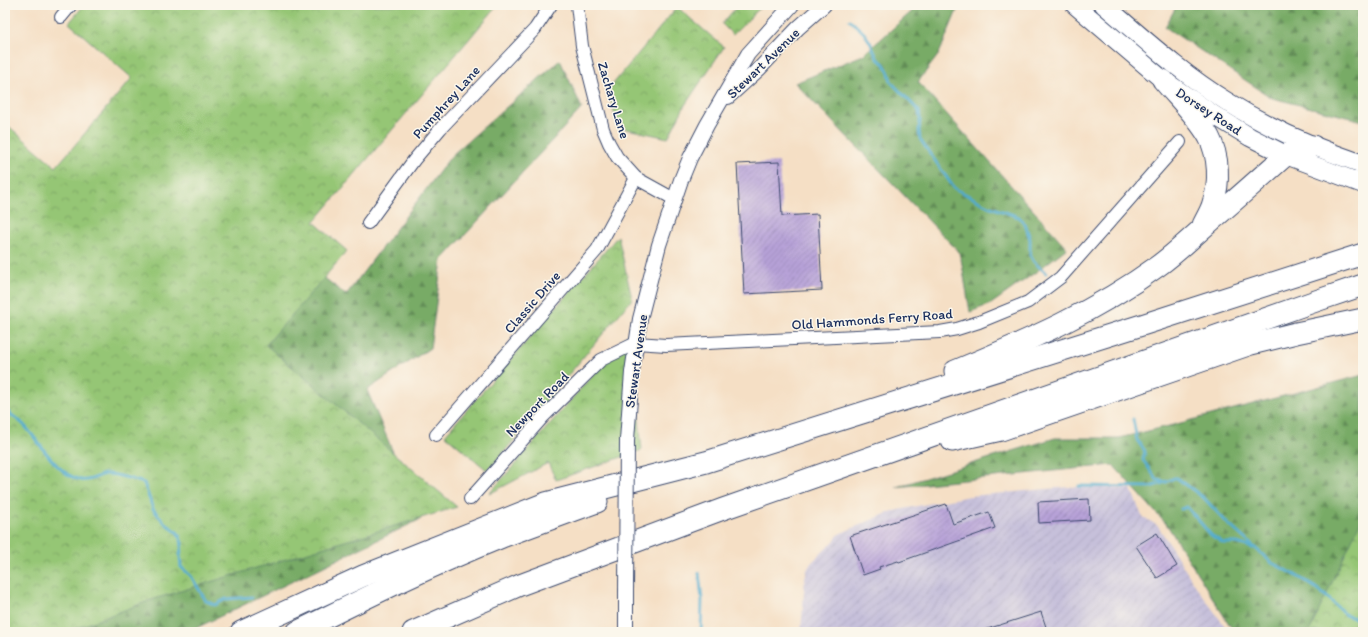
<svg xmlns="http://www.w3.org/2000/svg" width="1368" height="637" font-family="Itim,sans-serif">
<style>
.industrial{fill:url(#industrial-furrows)}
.forest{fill:url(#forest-firs);stroke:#4a6d62}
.park{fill:url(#park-crowns);stroke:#587a6a}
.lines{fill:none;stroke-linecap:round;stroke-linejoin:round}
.stream{stroke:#51abce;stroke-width:3}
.building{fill:url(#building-hatch)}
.minor-casing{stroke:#3c496d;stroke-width:14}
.tertiary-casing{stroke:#3c496d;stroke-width:16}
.primary-casing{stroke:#3c496d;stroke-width:20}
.motorway-casing{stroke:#3c496d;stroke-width:23}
.minor{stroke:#fff;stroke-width:12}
.tertiary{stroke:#fff;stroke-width:14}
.primary{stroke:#fff;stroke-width:18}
.motorway{stroke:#fff;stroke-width:21}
.tertiary-bridge-casing{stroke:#3c496d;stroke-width:16;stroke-linecap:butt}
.tertiary-bridge{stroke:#fff;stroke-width:14}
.labels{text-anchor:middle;stroke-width:3;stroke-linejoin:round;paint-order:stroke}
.street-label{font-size:14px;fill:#1b2f5e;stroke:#fbf7ec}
</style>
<defs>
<pattern id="industrial-furrows" width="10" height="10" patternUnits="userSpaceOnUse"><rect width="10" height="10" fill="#c6c0da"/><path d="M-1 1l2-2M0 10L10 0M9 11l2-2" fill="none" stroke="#aaa5be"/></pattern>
<pattern id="forest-firs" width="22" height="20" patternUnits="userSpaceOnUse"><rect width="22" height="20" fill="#78ab66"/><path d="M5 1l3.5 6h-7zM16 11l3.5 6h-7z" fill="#628c57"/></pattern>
<pattern id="park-crowns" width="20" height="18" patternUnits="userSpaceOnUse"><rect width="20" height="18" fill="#95c675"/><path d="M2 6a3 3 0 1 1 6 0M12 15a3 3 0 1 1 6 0" fill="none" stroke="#79a163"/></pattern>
<pattern id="building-hatch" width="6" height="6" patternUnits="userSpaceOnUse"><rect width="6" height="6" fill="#b7a2d8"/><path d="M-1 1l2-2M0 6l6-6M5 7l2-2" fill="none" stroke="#9484b2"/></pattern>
</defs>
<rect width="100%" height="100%" fill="#fbf7ec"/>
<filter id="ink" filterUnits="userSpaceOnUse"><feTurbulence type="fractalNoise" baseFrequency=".025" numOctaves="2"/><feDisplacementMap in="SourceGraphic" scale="8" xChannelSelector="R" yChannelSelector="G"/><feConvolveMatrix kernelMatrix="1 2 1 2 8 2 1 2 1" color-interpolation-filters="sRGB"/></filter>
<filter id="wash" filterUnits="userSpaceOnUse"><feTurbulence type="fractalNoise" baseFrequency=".012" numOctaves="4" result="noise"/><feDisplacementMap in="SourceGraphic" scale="16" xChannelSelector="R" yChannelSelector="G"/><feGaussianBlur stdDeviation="0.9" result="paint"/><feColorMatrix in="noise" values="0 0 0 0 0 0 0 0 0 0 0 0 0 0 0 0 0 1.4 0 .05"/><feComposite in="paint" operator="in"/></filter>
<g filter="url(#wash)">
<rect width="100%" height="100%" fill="#f5dfc5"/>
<polygon class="industrial" points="1069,487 1131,489 1142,516 1158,526 1193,582 1229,632 801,632 805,578 807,570 811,563 834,541 839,534 890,512 922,505 970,496"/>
<g class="forest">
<polygon points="919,5 955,5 958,8 939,54 918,82 1067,248 1036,272 991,304 970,312 960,253 795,83 863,55"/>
<polygon points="1177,5 1363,5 1363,121 1272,98 1165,27"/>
<polygon points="560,60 582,108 442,260 430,348 367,390 421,519 188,632 5,632 5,147 54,186 241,211 346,295 452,155"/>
<polygon points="1363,375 1363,632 1234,632 1167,525 1113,465 896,487 1055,438 1119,438 1173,425"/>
</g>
<g class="park">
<polygon points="84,5 498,5 314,222 347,251 266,345 457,507 151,600 66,632 5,632 5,123 56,167 132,78 69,23"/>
<polygon points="738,5 763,5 733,35 722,24"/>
<polygon points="677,7 724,47 685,105 668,138 618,127 608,90"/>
<polygon points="618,236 632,299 488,471 445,435"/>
<polygon points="630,332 642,450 556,480 548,463 489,494"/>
<polygon points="1363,516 1363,632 1309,632"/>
</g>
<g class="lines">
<g class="stream">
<polyline points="850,20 864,33 870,42 877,58 884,64 889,73 891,82 919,111 920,119 919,131 920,139 954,188 988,206 1019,217 1025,224 1030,239 1030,255 1034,262 1046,273"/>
<path d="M5,410c6,5 12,9 17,13 18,18 34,52 59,57 9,2 16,-4 24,-6 8,-1 30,6 39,9l9,26 12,14 13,10 4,10 -2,13 1,11 10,9 15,25 9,4 11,-6 26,-2"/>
<polyline points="1133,419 1137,440 1145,451 1143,460 1157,480 1166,482 1174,478 1177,478 1204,498 1228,524 1272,563 1292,573 1313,586 1327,597 1347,616 1363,620"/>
<polyline points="1079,486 1150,487 1166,482"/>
<polyline points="1181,509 1187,507 1211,535 1223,543 1237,543 1253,548"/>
<polyline points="699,573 702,599 701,632"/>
</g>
</g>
<g id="blocks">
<g class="building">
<polygon points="779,162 782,216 818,214 822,290 744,294 737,164"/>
<polygon points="1089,499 1090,520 1039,523 1038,502"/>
<polygon points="946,504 953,524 989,512 995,528 899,562 898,561 879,567 880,569 863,575 850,536"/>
<polygon points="1157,533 1177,566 1157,578 1136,546"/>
<polygon points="1041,612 1046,627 1031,632 984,632 984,630"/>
</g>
</g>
</g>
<g filter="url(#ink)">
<use href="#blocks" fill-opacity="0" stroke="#3c496d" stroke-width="1"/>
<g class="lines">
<g class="minor-casing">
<g id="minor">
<polyline points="577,5 582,46 603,129 609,143 617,157 636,178 674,199"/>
<polyline points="61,17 71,5"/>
<polyline points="368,223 414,160 441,128 535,29 551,5"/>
<polyline points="436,435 597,250 636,178"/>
<polyline points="470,499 543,417 601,360 636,343 666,345 940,332 957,329 979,322 1028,302 1061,277 1180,142"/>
</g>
</g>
<g class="tertiary-casing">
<g id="tertiary">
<polyline points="728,97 760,68 798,28 824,5"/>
<polyline points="627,440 632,372 640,319 659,245 681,180 690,158 707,125 748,54 792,5"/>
<polyline points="626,632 626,594"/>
</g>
</g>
<g class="primary-casing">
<g id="primary">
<polyline points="1075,5 1163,80 1214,115 1250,137 1286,155 1363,184"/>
<path d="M1104,5c39,33 78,69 122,96 27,17 56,32 86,44 16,7 34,13 51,19"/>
</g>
</g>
<g class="motorway-casing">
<g id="motorway">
<path d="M1163,80c15,18 34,36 46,57 10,19 11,46 4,66 -2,8 -7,15 -10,22"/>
<path d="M955,371c72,-30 140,-59 203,-105 17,-12 31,-26 46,-39 28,-24 55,-48 82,-72l8,-4 19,-5"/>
<polyline points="952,441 1001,430 1251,344 1296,333 1363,319"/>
<polyline points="241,632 363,576 546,503 706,462 1145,324 1363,254"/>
<path d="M297,632c68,-34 135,-67 205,-95 32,-12 63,-23 95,-35"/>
<polyline points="413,632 520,585 723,509 1313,302 1363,285"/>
</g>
</g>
<use href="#minor" class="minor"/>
<use href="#tertiary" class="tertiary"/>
<use href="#primary" class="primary"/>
<use href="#motorway" class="motorway"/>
<g class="tertiary-bridge-casing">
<polyline id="tertiary-bridge" points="626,594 627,440"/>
</g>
<use href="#tertiary-bridge" class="tertiary-bridge"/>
</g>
</g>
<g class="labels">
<g class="street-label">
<text transform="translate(763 63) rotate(-44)" y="5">Stewart Avenue</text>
<text transform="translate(614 100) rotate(73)" y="5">Zachary Lane</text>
<text transform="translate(446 102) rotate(-48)" y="5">Pumphrey Lane</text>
<text transform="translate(1209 111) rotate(33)" y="5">Dorsey Road</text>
<text transform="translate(532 302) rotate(-49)" y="5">Classic Drive</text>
<text transform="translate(872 319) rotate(-4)" y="5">Old Hammonds Ferry Road</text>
<text transform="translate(636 361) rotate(-82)" y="5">Stewart Avenue</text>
<text transform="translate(537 404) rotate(-46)" y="5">Newport Road</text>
</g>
</g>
<rect width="1368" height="637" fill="none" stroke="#fbf7ec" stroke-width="20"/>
</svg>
